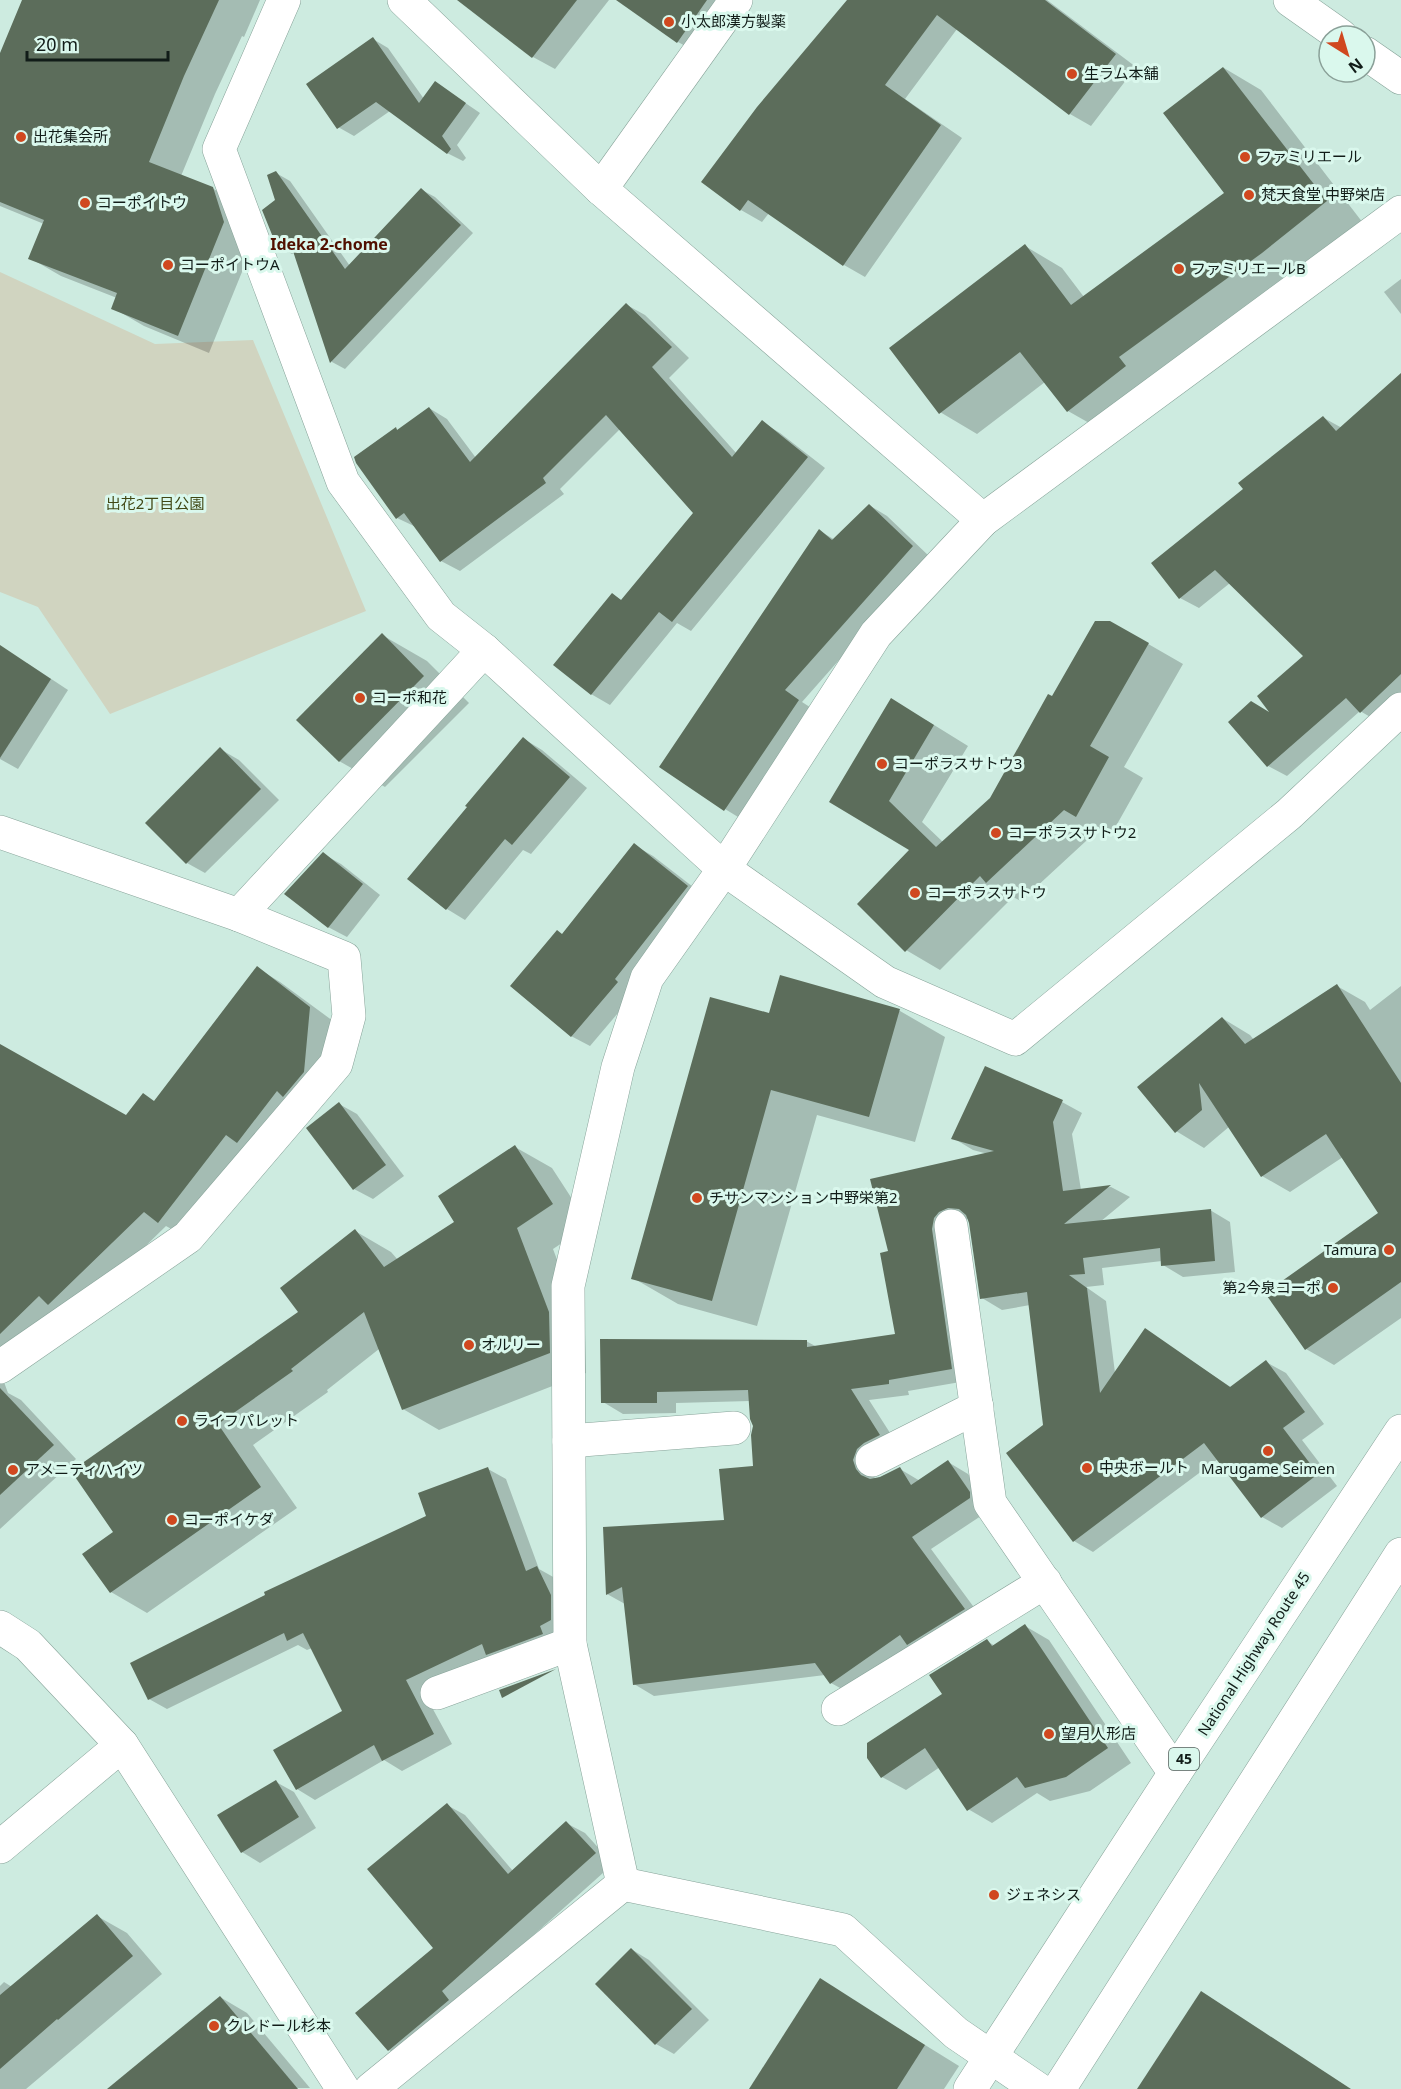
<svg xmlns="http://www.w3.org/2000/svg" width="1401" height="2089" font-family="'Noto Sans','Noto Sans JP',sans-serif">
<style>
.green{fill:#d0d4c0}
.shadow{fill:#0003}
.building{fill:#5c6d5b}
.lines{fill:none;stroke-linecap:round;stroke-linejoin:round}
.minor-casing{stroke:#87a399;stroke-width:34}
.highway-casing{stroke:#87a399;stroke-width:34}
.minor{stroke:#fff;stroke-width:33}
.highway{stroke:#fff;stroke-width:33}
.poi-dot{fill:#d0481f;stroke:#daf8ed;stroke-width:2}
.labels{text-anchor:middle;stroke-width:6;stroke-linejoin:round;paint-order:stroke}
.shield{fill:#daf8ed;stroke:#4d5e58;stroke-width:1.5}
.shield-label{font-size:14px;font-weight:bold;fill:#111c18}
.poi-label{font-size:15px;fill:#111c18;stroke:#daf8ed;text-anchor:start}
.park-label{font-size:15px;fill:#404714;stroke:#daf8ed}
.street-label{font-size:15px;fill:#111c18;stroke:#daf8ed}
.neighbourhood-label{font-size:16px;font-weight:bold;fill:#511000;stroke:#daf8ed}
</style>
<rect width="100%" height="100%" fill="#cdebe0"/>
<polygon class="green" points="0,272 155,344 253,340 366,611 110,714 38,607 0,592"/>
<g class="shadow">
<polygon points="40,0 260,0 244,37 242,36 215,94 181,176 212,188 244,207 255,240 209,353 144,326 113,308 117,298 61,276 30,258 44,224 0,206 0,57"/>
<polygon points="479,0 609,0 555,69 533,57 471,9"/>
<polygon points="619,0 738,0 700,54 678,42"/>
<polygon points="849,0 1047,0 1136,67 1091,126 1070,114 957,29 905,99 962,138 865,277 844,265 769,213 762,222 741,210 703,182"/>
<polygon points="373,39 388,48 424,99 436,83 480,113 457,145 466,158 463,161 447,153 390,111 354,136 338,127"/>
<polygon points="1224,68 1261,90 1363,223 1105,432 1068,411 1045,382 977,434 940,412 1025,246 1062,268 1084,297 1226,193"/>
<polygon points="276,173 290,181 350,266 422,190 435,197 473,233 345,369 332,362 295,252 292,254 278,246 263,210 277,201"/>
<polygon points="1401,279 1401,314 1384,292"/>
<polygon points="627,305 645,315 689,358 669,378 737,454 762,422 780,433 825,468 691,631 677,623 610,705 591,694 613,595 623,601 695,513 620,429 560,489 564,494 460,571 441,561 416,527 397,518 396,429 399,431 429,408 447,419 476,458"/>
<polygon points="1401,375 1401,702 1379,722 1360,711 1287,776 1268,766 1275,717 1305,656 1230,583 1199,608 1180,598 1245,489 1324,418 1342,428"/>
<polygon points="869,505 887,516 930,557 802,702 816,711 743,820 725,809 820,531 835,540"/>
<polygon points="1110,622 1183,664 1124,767 1143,778 1111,835 1099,829 1021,901 1013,897 940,970 906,950 912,850 831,802 926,720 968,746 922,822 944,843 991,799 1052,698"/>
<polygon points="382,635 427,661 469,703 385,787 339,761"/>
<polygon points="27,663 68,690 18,769 0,759 0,667"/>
<polygon points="524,739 542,750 587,788 531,854 523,850 465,920 447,909 409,879"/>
<polygon points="220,749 239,760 279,800 205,873 187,863"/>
<polygon points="634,845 653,856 706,897 635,993 590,1046 571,1036 563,935"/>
<polygon points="323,854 341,864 380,895 347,937 328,927"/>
<polygon points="257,968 280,982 333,1021 327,1086 182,1235 166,1226 72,1318 0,1370 0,1045 127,1117 155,1102"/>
<polygon points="1337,986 1365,1002 1370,1010 1401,986 1401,1318 1334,1365 1306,1349 1380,1214 1343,1157 1290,1192 1262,1176 1230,1126 1204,1148 1176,1131 1222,1018 1250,1035 1254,1040"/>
<polygon points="900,1011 945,1037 915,1142 817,1115 757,1326 678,1304 633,1278 770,1015"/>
<polygon points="1062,1102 1082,1113 1072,1134 1081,1190 1111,1187 1130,1197 1100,1222 1210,1210 1230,1222 1235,1272 1183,1277 1163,1265 1162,1261 1102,1268 1104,1285 1086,1287 1106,1301 1115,1373 1145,1330 1232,1388 1266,1362 1286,1373 1324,1424 1302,1440 1337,1486 1282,1528 1262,1517 1218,1459 1093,1552 1074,1541 1045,1425 1030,1305 1002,1310 982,1298 969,1218 959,1223 972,1380 908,1391 909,1395 869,1400 899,1447 873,1472 875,1479 900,1469 920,1481 948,1462 968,1474 989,1505 990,1510 931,1549 984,1621 851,1694 831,1683 825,1675 654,1696 634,1684 625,1604 607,1594 725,1521 755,1467 754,1427 750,1401 676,1403 676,1413 623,1414 603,1402 806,1341 817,1347 897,1336 889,1253 988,1154 973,1150 953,1138"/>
<polygon points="339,1104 357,1114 404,1176 373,1199 354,1189"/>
<polygon points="515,1147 552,1168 589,1225 553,1249 585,1334 586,1373 439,1430 403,1409 379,1349 327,1390 328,1392 253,1445 297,1508 147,1613 111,1592 115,1533 300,1312 355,1231 391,1252 398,1260 457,1222"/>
<polygon points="0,1378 4,1382 8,1393 21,1400 76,1459 0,1529"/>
<polygon points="488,1469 506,1479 539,1569 555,1578 569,1631 423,1691 452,1744 402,1771 384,1760 315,1800 297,1789 344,1712 312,1648 307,1650 298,1645 167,1709 149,1699 428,1517"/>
<polygon points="1025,1626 1049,1640 1131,1763 1090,1791 1050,1801 1037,1793 992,1823 968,1809 940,1767 906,1790 882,1777 987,1641 995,1646"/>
<polygon points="276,1782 294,1792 316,1828 260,1863 242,1852"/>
<polygon points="447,1805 465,1815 513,1871 566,1823 585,1833 613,1864 459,2002 407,2061 389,2050 435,1948"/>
<polygon points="97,1916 127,1933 162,1974 26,2089 0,2089 0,1986 4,1982 12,1987"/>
<polygon points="631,1949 649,1960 709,2020 674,2054 656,2044"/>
<polygon points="820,1980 959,2066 944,2089 751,2089"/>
<polygon points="220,1997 247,2013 310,2088 109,2089"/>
</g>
<g class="building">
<polygon points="22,0 219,0 184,76 149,162 213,187 224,222 178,336 111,309 117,293 28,259 44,220 0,202 0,53"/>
<polygon points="457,0 577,0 532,58"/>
<polygon points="616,0 707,0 677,43"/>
<polygon points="847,0 1045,0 1116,54 1069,115 937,15 885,85 941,125 843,266 748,200 740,211 701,182 757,107"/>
<polygon points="373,37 419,103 435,81 466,103 442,136 451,149 447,154 376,102 337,129 306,84"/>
<polygon points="1223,67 1327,201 1262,253 1119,357 1126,366 1067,412 1020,352 939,414 889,348 1025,244 1071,305 1224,193 1163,113"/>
<polygon points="276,171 345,269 421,188 461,225 330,363 289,239 277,247 262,210 275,200 267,175"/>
<polygon points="626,303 672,347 652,367 732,457 762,420 808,457 672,622 659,612 591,695 553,665 612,593 621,600 693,513 606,415 543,478 546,483 440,562 404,513 396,519 356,463 354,457 396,427 397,430 429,407 470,462"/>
<polygon points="1401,373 1401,674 1360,713 1346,698 1267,767 1228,722 1251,701 1269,712 1257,696 1303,656 1215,570 1179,599 1151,563 1243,489 1238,483 1323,416 1336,431"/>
<polygon points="869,504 913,546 785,690 799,700 724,811 659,767 819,529 832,540"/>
<polygon points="1095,621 1110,621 1149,643 1090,746 1109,757 1076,817 1064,810 986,883 980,876 905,952 857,904 909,850 829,802 891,698 934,725 889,801 936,847 990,798 1048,694 1052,696"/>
<polygon points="382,633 424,676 339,762 296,720"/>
<polygon points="0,645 51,679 0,758"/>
<polygon points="523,737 570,777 512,845 505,839 446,910 407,879 467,807 465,806"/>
<polygon points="220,747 261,789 186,864 145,823"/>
<polygon points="634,843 688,886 615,979 618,982 571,1037 510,986 557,930 562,934"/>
<polygon points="323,852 363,884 328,928 284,894"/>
<polygon points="257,966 310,1007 304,1072 283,1097 277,1091 237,1143 226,1135 158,1223 144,1212 48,1305 39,1296 0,1334 0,1044 126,1115 143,1093 154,1101"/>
<polygon points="780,975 900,1009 869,1117 771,1090 712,1301 631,1279 710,997 769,1013"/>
<polygon points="1337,984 1401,1083 1401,1282 1305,1350 1265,1293 1378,1213 1326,1134 1261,1177 1199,1083 1202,1110 1175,1133 1137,1087 1222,1017 1245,1044"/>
<polygon points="985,1066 1063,1100 1053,1122 1063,1191 1111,1185 1064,1224 1211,1209 1215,1261 1161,1266 1160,1248 1083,1258 1085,1274 1069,1275 1087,1288 1100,1393 1145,1328 1230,1387 1266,1360 1305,1412 1283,1428 1318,1474 1261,1518 1204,1443 1073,1542 1006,1453 1043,1425 1027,1292 980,1299 969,1223 966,1215 959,1209 948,1208 939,1212 934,1218 932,1229 952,1369 889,1380 889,1384 851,1389 880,1435 864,1443 857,1449 853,1460 856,1469 861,1475 870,1479 880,1477 900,1467 911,1485 948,1460 970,1492 970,1498 912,1537 965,1609 907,1645 900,1635 830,1684 815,1663 633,1685 622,1587 606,1595 603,1527 724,1520 719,1469 753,1466 751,1435 753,1426 750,1419 748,1390 657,1392 657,1403 601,1403 600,1339 807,1340 807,1347 895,1334 880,1253 888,1251 870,1179 994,1151 951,1139"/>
<polygon points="339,1102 386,1165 353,1190 306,1128"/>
<polygon points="515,1145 553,1204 517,1228 549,1312 550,1353 402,1410 364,1312 291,1369 293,1371 218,1424 261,1487 110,1593 82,1554 113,1532 71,1471 298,1312 280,1288 355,1229 384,1267 454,1222 438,1196"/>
<polygon points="0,1388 54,1445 0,1495"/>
<polygon points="488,1467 526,1571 537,1566 551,1595 551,1620 540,1626 543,1634 486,1655 482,1644 406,1680 434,1734 382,1761 374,1745 296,1790 273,1750 342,1711 303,1633 287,1641 284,1633 148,1700 130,1663 265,1595 264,1592 426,1516 418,1493"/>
<polygon points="1025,1624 1108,1748 1066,1777 1025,1788 1017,1777 967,1811 925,1748 881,1778 867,1758 867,1743 942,1694 929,1675 987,1639 992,1646"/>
<polygon points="556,1669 502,1698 499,1690"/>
<polygon points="276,1780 299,1817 241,1853 217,1815"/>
<polygon points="447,1803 508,1874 566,1821 596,1853 442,1991 449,2000 388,2051 355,2013 433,1948 367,1869"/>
<polygon points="97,1914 133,1956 58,2020 57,2019 0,2069 0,1995"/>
<polygon points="631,1948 692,2009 655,2045 595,1984"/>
<polygon points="820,1978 925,2045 897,2089 749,2089"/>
<polygon points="1201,1991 1351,2089 1137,2089"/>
<polygon points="220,1996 298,2089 107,2089"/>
</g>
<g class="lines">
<g class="minor-casing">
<g id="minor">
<polyline points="284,0 219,149 343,482 441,616 484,650 724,869 885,982 1015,1039 1289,814 1401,709"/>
<polyline points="404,0 601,189 983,520"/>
<polyline points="1290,0 1341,36"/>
<polyline points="1365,53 1401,78"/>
<polyline points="601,189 736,0"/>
<polyline points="0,832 239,915 344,958 349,1016 336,1064 188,1237 0,1367"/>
<polyline points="239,915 484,650"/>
<polyline points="951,1226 990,1503 1175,1773"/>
<polyline points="569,1441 734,1428"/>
<polyline points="872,1460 977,1407"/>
<polyline points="0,1627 28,1645 122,1745 343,2089"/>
<polyline points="437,1693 570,1644"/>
<polyline points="838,1709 1045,1582"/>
<polyline points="0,1847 122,1745"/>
<polyline points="623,1884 570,1644 568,1286 618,1067 647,978 724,869 876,634 983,520 1401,212"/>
<polyline points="623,1884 843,1930 956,2033 1038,2089"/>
<polyline points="371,2089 623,1884"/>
</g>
</g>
<g class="highway-casing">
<g id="highway">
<polyline points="970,2089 1175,1773 1401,1431"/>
<polyline points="1059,2089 1401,1554"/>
</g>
</g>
<use href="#minor" class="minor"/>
<use href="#highway" class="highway"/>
</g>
<g class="poi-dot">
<circle cx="669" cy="22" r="6"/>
<circle cx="1072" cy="74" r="6"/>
<circle cx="21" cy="137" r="6"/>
<circle cx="1245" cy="157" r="6"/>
<circle cx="1249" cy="195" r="6"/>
<circle cx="85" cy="203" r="6"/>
<circle cx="168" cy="265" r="6"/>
<circle cx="1179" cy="269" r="6"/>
<circle cx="360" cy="698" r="6"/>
<circle cx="882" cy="764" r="6"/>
<circle cx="996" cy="833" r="6"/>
<circle cx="915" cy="893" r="6"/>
<circle cx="697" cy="1198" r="6"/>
<circle cx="1389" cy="1250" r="6"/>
<circle cx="1333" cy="1288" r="6"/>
<circle cx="469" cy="1345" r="6"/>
<circle cx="182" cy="1421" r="6"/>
<circle cx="1268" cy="1451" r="6"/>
<circle cx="1087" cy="1468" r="6"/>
<circle cx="13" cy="1470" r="6"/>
<circle cx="172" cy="1520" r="6"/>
<circle cx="1049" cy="1734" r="6"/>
<circle cx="994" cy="1895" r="6"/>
<circle cx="214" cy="2026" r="6"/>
</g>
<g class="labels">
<rect class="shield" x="1169" y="1748" width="30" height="22" rx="4.5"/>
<g class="shield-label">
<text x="1184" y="1764">45</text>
</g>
<g class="poi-label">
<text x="681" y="27">小太郎漢方製薬</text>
<text x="1084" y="79">生ラム本舗</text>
<text x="33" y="142">出花集会所</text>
<text x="1257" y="162">ファミリエール</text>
<text x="1261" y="200">梵天食堂 中野栄店</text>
<text x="97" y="208">コーポイトウ</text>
<text x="180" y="270">コーポイトウA</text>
<text x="1191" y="274">ファミリエールB</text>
<text x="372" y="703">コーポ和花</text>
<text x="894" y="769">コーポラスサトウ3</text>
<text x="1008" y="838">コーポラスサトウ2</text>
<text x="927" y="898">コーポラスサトウ</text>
<text x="709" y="1203">チサンマンション中野栄第2</text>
<text x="1377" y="1255" text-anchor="end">Tamura</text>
<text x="1321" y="1293" text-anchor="end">第2今泉コーポ</text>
<text x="481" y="1350">オルリー</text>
<text x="194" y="1426">ライフパレット</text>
<text x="1099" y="1473">中央ボールト</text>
<text x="1268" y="1474" text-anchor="middle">Marugame Seimen</text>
<text x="25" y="1475">アメニティハイツ</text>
<text x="184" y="1525">コーポイケダ</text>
<text x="1061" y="1739">望月人形店</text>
<text x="1006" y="1900">ジェネシス</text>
<text x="226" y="2031">クレドール杉本</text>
</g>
<g class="park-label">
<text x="155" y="509">出花2丁目公園</text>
</g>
<g class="street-label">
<text transform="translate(1254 1654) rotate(-57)" y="5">National Highway Route 45</text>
</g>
<g class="neighbourhood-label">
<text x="329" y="250">Ideka 2-chome</text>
</g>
</g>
<g transform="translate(1347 54) rotate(143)"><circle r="28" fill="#daf8ed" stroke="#8aa098" stroke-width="1.5"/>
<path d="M0-4.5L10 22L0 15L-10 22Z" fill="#d0481f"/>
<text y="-9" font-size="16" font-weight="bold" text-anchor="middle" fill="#111c18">N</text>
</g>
<path d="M27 51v9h141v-9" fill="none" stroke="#111c18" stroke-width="3"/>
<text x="36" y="51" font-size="18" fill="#111c18" stroke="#daf8ed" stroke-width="4.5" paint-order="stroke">20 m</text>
</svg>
